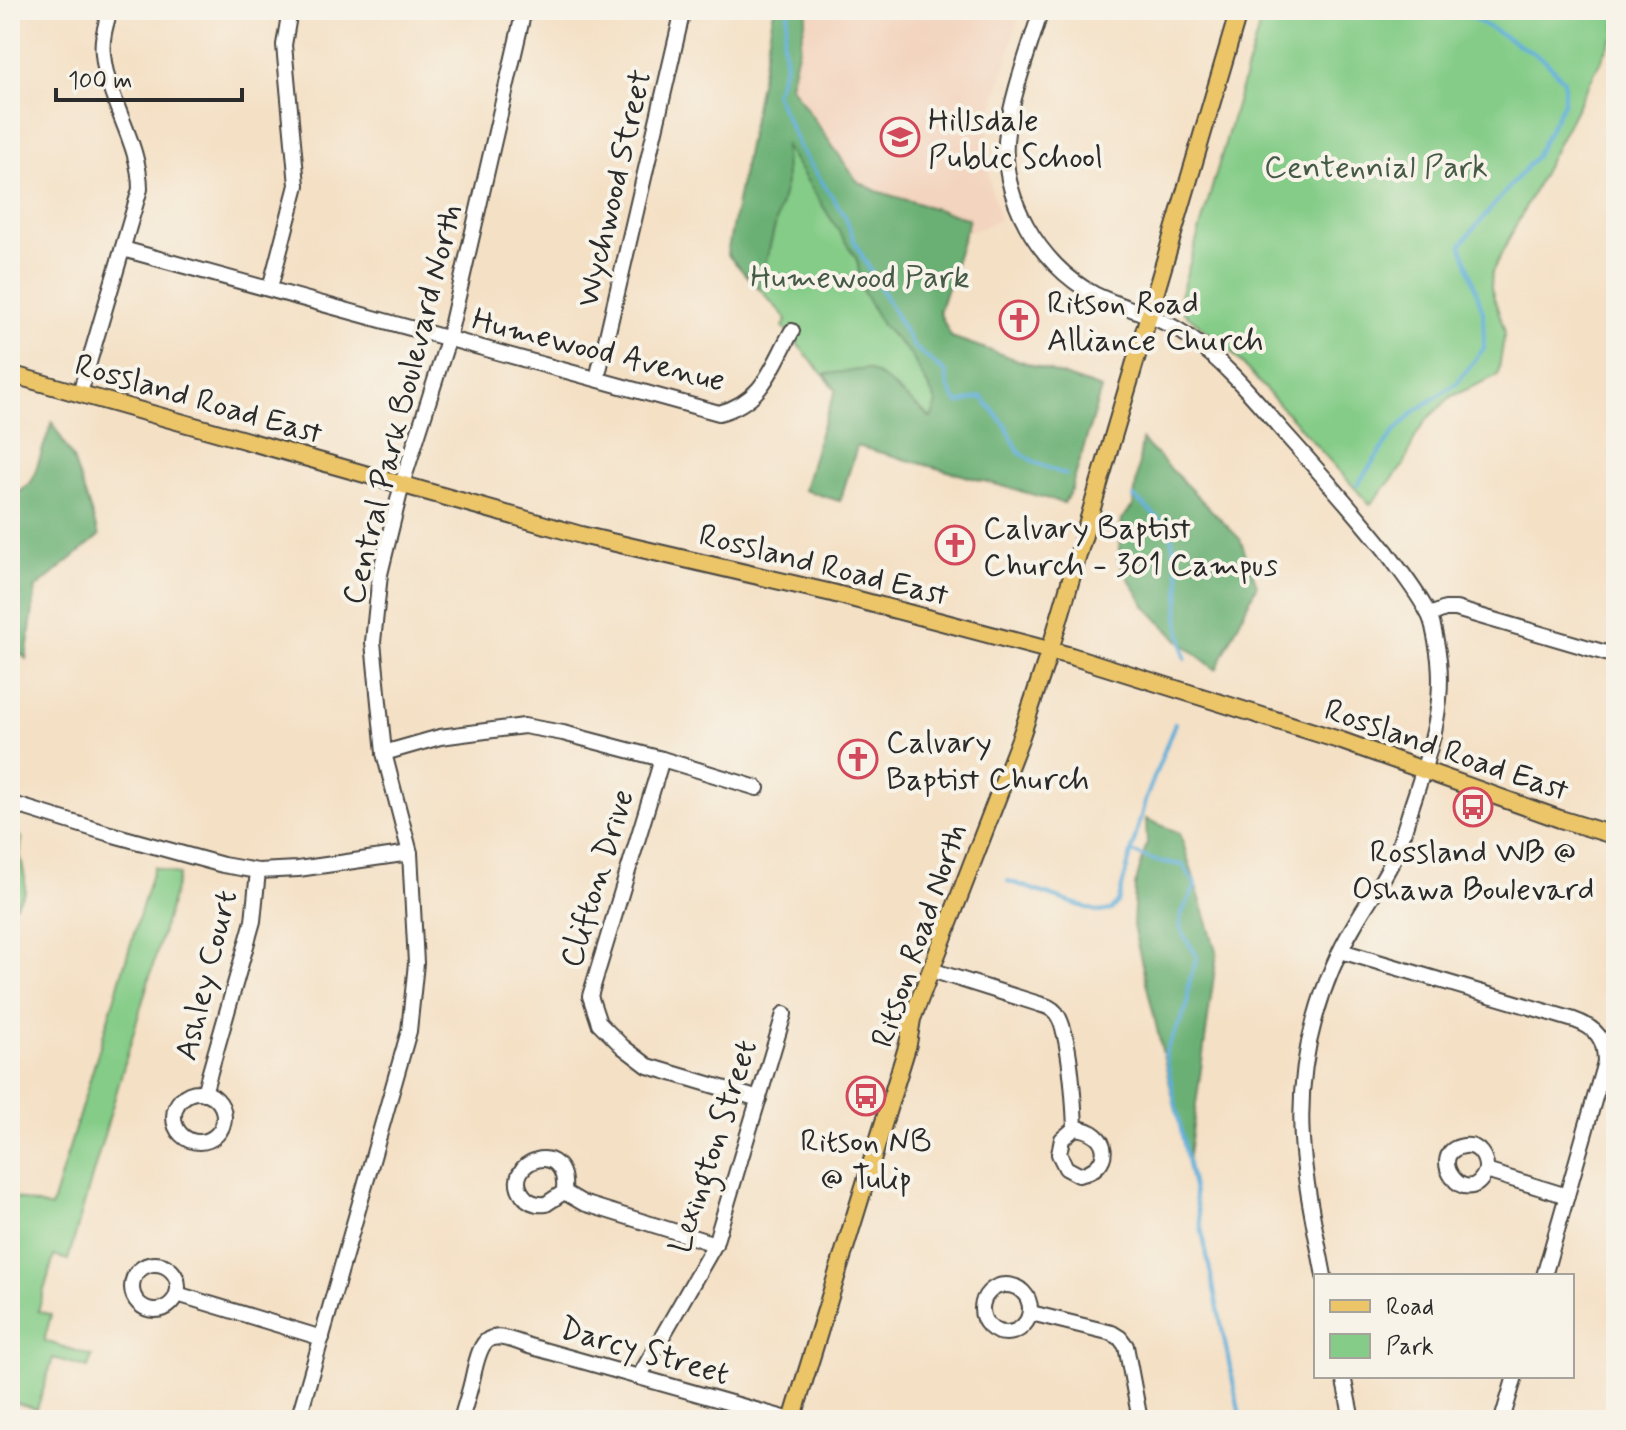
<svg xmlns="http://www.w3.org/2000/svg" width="1626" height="1430" font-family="Mynerve,sans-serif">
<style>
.built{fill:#f3d4be}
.green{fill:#84cc87;stroke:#587c59;stroke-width:2}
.forest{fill:#6bb074;stroke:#4b6e50;stroke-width:2}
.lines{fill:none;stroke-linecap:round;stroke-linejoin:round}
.stream{stroke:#5eaed9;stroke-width:4}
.minor-casing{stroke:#494642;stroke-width:18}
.major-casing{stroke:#494642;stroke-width:20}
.minor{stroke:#fff;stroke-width:14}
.major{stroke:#ecc569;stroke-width:16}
.labels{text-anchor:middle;stroke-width:8;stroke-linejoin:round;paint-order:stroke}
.poi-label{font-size:32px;fill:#2b2b2b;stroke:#f7f3e8;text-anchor:start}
.park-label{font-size:32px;fill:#465b47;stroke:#f7f3e8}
.street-label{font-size:32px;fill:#2b2b2b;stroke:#f7f3e8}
</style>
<rect width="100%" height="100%" fill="#f7f3e8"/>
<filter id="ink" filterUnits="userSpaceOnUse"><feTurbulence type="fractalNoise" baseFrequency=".0125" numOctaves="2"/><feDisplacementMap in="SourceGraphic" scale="16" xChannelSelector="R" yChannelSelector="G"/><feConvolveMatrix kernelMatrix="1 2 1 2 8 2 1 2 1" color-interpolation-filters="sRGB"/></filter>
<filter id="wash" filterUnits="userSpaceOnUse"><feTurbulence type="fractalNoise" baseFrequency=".006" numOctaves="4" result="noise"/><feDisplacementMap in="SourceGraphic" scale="32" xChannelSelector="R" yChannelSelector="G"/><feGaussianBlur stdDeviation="1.8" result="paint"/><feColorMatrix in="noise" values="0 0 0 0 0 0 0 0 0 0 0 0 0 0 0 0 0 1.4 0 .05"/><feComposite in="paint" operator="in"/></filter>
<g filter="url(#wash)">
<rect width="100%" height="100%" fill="#f4e0c5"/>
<polygon class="built" points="808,10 1021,10 989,120 987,154 991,187 1000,220 970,232 851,196 787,102"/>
<g class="green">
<polygon points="1264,10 1616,10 1616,39 1612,39 1492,272 1491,288 1505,332 1498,375 1452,396 1427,419 1416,435 1404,465 1370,505 1228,348 1177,307"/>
<polygon points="790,85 857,181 876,191 969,219 939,312 951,337 1101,389 1071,490 1064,503 857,446 840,501 804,490 821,430 836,390 783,327 787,319 727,254"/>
<polygon points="10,831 22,838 20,854 25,878 25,891 10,913"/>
<polygon points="154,867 179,875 68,1260 54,1256 38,1311 51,1315 44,1341 92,1356 88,1368 53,1358 37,1409 10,1401 10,1196 51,1208"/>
</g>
<g class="forest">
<polygon points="774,10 808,10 790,85 857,181 876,191 969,219 939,312 951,337 1101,389 1071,490 1064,503 857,446 840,501 804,490 821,430 836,390 825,374 867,369 882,377 931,418 937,403 911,355 882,325 862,290 857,260 785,146 786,183 759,289 727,254"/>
<polygon points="52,422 73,459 99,536 36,588 26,659 10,643 10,501 32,481"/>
<polygon points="1142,440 1240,539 1257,585 1216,670 1178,640 1146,607 1118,561 1122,519 1133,506"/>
<polygon points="1146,819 1180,833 1217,954 1188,1162 1133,926 1135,886 1147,843"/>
</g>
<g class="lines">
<g class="stream">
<polyline points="789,10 783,42 786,64 775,93 800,149 845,216 856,245 913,346 946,373 948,388 958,403 982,397 1005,425 1019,452 1036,463 1066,475"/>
<polyline points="10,58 22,10"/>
<polyline points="10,322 19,349"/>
<polyline points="10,432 15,411"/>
<polyline points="1357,485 1394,432 1414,412 1457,383 1484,348 1483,312 1461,244 1535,157 1564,102 1564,80 1545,60 1459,10"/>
<polyline points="1134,497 1164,523 1171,536 1180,580 1178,616 1185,659"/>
<path d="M1132,852l24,9 27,4 13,20c-19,39 -24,34 1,71l-8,28 -2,23 -22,46 76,367"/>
<polyline points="1008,881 1099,912 1111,910 1118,902 1145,801 1175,723"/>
</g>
</g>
</g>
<g filter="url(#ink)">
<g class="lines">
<g class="minor-casing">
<g id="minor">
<path d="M1041,10c-12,40 -28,81 -34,122 -9,63 32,133 87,162 31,15 67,22 95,43 38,27 69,66 100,101 33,37 66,74 97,113 14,20 31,40 42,62 5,8 6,19 8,28 12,56 -5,108 -23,161 -6,18 -11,38 -19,56 -11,23 -26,43 -38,64 -18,30 -32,63 -41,96 -27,96 -9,164 9,258"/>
<path d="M123,249l596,164c45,-12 52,-45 73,-82"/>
<polyline points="270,288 297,185 284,45 290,10"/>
<polyline points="597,379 683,10"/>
<path d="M80,393l60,-204c0,-47 -33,-88 -37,-135 -2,-15 3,-30 7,-44"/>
<polyline points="1430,615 1445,609 1456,609 1616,656"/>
<polyline points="384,753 440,737 524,726 563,733 662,759 757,788"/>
<polyline points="662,759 590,996 599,1023 623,1047 648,1066 759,1099"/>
<polyline points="10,803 110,834 223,865 258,871 298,869 410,853"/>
<path d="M1341,951l233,69c23,8 31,19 31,42l-61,214"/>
<path d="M931,970l108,34c7,2 12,3 17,9 14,18 18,91 19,115l-13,11 -3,15 7,14 13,7c35,-7 32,-44 -4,-47"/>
<circle cx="199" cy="1117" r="25"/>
<polyline points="204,1093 253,921 258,871"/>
<path d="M1486,1171c-19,44 -63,-19 -22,-25 15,-2 23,12 22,25l81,25"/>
<path d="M564,1192l-18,12c-9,1 -17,-1 -23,-9 -24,-32 46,-60 41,-3l19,11 132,41"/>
<circle cx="155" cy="1287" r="23"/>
<circle cx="1006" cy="1309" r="24"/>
<polyline points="177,1294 322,1338"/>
<polyline points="1031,1313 1112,1333 1120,1338 1126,1346 1140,1420"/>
<polyline points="1343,1376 1352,1420"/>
<polyline points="639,1377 715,1244 784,1014"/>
<polyline points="298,1420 409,1031 416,963 410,853 384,753 373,642 380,574 402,484 448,340 524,10"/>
<path d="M461,1420c4,-15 9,-29 12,-44 9,-42 15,-46 56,-30l262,74"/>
<polyline points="1502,1420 1515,1376"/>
</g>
</g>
<g class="major-casing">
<g id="major">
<polyline points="10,374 581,535 832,593 1071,656 1342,741 1560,819 1616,836"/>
<polyline points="792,1420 908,1044 912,1019 1020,739 1050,650 1239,10"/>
</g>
</g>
<use href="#minor" class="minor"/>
<use href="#major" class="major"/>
</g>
</g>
<defs>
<g id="school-ring" transform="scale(2)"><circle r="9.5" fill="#f7f3e8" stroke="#d1495b" stroke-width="1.5"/><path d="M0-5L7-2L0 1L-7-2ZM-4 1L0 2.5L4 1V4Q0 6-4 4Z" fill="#d1495b"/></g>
<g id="church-ring" transform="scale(2)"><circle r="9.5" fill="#f7f3e8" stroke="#d1495b" stroke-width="1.5"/><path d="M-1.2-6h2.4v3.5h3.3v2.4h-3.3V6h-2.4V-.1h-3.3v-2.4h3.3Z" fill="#d1495b"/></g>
<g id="bus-ring" transform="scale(2)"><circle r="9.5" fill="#f7f3e8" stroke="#d1495b" stroke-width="1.5"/><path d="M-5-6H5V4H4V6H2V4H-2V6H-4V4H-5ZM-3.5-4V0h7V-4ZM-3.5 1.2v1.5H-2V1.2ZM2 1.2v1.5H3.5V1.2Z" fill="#d1495b"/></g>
</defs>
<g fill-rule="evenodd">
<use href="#school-ring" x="900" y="137"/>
<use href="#church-ring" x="1019" y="320"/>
<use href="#church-ring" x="955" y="545"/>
<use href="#church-ring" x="858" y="759"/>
<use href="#bus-ring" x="1473" y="807"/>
<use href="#bus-ring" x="866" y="1096"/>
</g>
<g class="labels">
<g class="poi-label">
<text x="928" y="130">Hillsdale<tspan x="928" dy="37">Public School</tspan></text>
<text x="1047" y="313">Ritson Road<tspan x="1047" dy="37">Alliance Church</tspan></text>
<text x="983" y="538">Calvary Baptist<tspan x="983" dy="37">Church - 301 Campus</tspan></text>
<text x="886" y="752">Calvary<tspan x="886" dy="37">Baptist Church</tspan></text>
<text x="1473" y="862" text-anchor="middle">Rossland WB @<tspan x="1473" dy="37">Oshawa Boulevard</tspan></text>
<text x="866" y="1151" text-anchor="middle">Ritson NB<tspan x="866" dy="37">@ Tulip</tspan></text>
</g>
<g class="park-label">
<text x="1376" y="177">Centennial Park</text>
<text x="860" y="287">Humewood Park</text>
</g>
<g class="street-label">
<text transform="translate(613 188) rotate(-77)" y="11">Wychwood Street</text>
<text transform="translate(599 349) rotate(14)" y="11">Humewood Avenue</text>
<text transform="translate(199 398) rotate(16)" y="11">Rossland Road East</text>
<text transform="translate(401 404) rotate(-76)" y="11">Central Park Boulevard North</text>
<text transform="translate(824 564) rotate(14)" y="11">Rossland Road East</text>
<text transform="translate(1447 749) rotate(19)" y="11">Rossland Road East</text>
<text transform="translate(596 878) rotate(-73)" y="11">Clifton Drive</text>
<text transform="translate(918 935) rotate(-71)" y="11">Ritson Road North</text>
<text transform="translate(205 975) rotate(-76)" y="11">Ashley Court</text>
<text transform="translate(712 1146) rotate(-72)" y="11">Lexington Street</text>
<text transform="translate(645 1350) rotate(16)" y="11">Darcy Street</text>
</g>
</g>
<rect width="1626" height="1430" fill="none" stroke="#f7f3e8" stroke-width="40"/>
<rect x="1314" y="1274" width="260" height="104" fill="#f7f3e8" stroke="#a5a39c" stroke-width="2"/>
<rect x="1330" y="1300" width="40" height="12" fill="#ecc569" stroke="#a5a39c" stroke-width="2"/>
<text x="1386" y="1314" font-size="24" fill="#2b2b2b">Road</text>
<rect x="1330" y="1334" width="40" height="24" fill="#84cc87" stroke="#a5a39c" stroke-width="2"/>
<text x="1386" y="1354" font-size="24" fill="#2b2b2b">Park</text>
<path d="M56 88v12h186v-12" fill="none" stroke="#2b2b2b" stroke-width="4"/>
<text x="68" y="88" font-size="24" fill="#2b2b2b" stroke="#f7f3e8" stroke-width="6" paint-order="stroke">100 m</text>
</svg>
